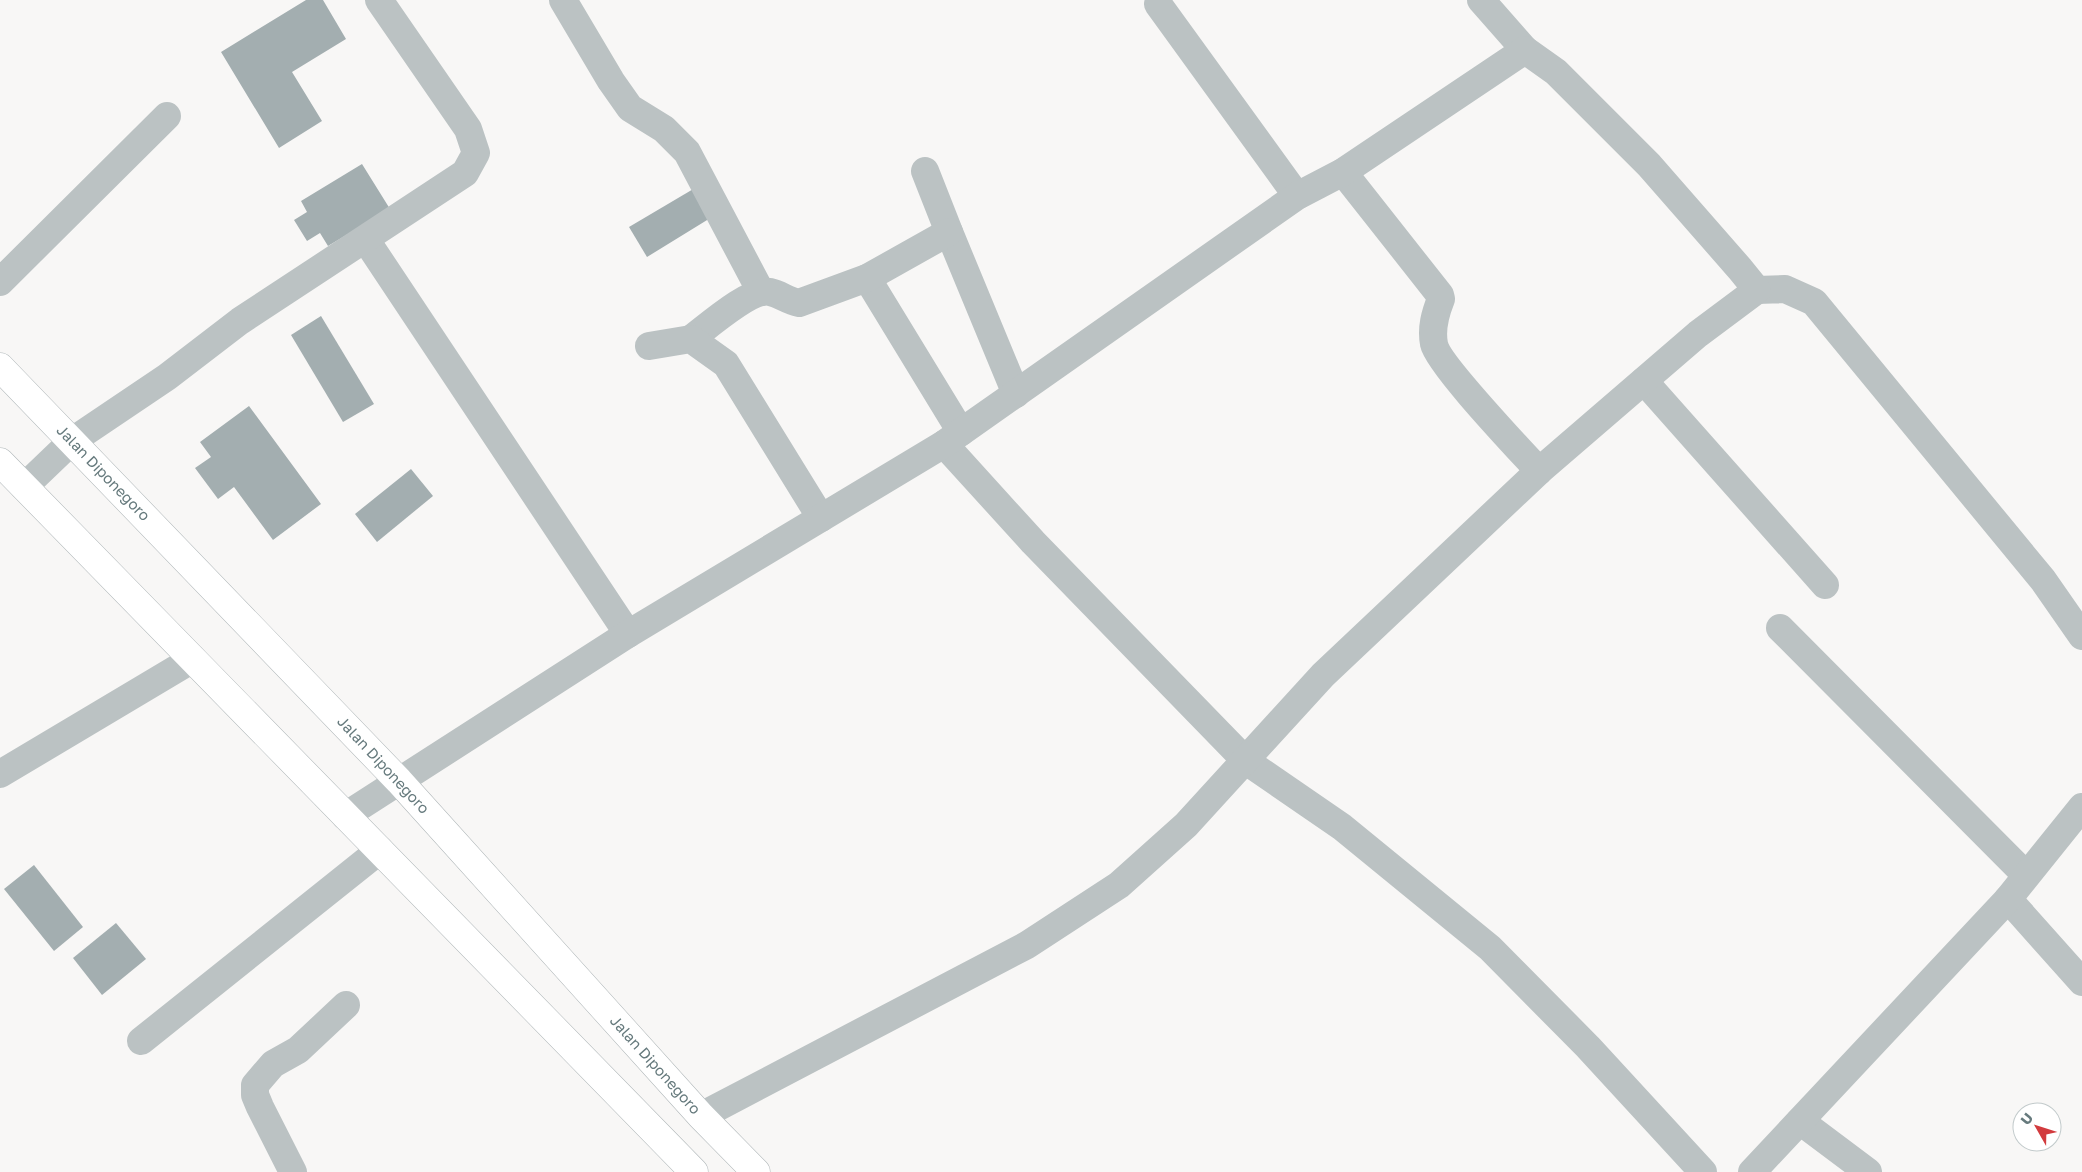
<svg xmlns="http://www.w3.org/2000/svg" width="2082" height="1172" font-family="'Golos Text',sans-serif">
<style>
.building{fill:#a3aeb0}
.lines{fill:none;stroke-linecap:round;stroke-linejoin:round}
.primary-casing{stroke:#afb6b8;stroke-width:29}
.street{stroke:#bbc2c3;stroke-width:28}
.primary{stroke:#fff;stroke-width:28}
.labels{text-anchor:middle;stroke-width:5;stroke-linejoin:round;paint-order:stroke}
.street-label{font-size:15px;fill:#667a7d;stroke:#fff}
</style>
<rect width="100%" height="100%" fill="#f8f7f6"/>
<g class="building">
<polygon points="306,0 323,0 346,39 292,72 322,121 279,148 221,52"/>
<polygon points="362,164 390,209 328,246 320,233 307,241 294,220 307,212 301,201"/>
<polygon points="695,188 712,217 647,257 629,227"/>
<polygon points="321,316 374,404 343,422 291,335"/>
<polygon points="249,406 321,504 273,540 234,487 218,499 195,468 211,457 200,442"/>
<polygon points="411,469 433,496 377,542 355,514"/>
<polygon points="34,865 83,927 54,951 4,889"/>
<polygon points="116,923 146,959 102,995 73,958"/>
</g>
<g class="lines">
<g class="primary-casing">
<g id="primary">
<polyline points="0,367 399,781 701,1116 756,1172"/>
<polyline points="0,462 694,1172"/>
</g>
</g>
<g class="street">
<polyline points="563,0 611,81 630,108 664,129 687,152 761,292"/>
<polyline points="1481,0 1525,50"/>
<polyline points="1158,4 1297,196"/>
<polyline points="925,171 949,232 1016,394"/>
<path d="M1343,172l97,123 1,4c-6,15 -10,29 -7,45 4,20 86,106 105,127"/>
<polyline points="366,240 628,634"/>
<polyline points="867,278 961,432"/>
<polyline points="0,282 167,116"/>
<polyline points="1757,290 1785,289 1814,302 2043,580 2082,636"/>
<path d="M691,339c16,-12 60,-51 79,-47 10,2 18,9 29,11l68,-25 82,-46"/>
<polyline points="649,346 691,339 726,364 821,518"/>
<polyline points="1644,381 1825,585"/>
<polyline points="944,444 1033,542 1246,761 1342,827 1490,948 1588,1047 1703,1172"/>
<polyline points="24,487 72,441 167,377 240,321 465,173 476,153 468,129 379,0"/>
<polyline points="1780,628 2026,875"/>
<polyline points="0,774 193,659"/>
<polyline points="345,816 628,634 944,444 1297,196 1343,172 1525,50 1556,72 1649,165 1740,269 1757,290 1698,334 1539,471 1323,675 1186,825 1119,885 1027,945 701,1116"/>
<polyline points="2008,899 2082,982"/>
<polyline points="141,1041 380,850"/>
<polyline points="1800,1121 1868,1172"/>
<polyline points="293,1172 260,1107 255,1095 255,1085 273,1064 298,1050 346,1005"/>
<polyline points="1752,1172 2008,899 2082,807"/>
</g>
<use href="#primary" class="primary"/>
</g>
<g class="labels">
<g class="street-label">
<text transform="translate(103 473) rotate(46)" y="5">Jalan Diponegoro</text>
<text transform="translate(383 765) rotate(47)" y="5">Jalan Diponegoro</text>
<text transform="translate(655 1065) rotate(48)" y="5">Jalan Diponegoro</text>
</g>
</g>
<g transform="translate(2037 1127) rotate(309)"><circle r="24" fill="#ffffff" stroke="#c2cacb"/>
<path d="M0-4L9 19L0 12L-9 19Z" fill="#d23b3e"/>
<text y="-8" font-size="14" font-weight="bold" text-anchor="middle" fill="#667a7d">U</text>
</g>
</svg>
